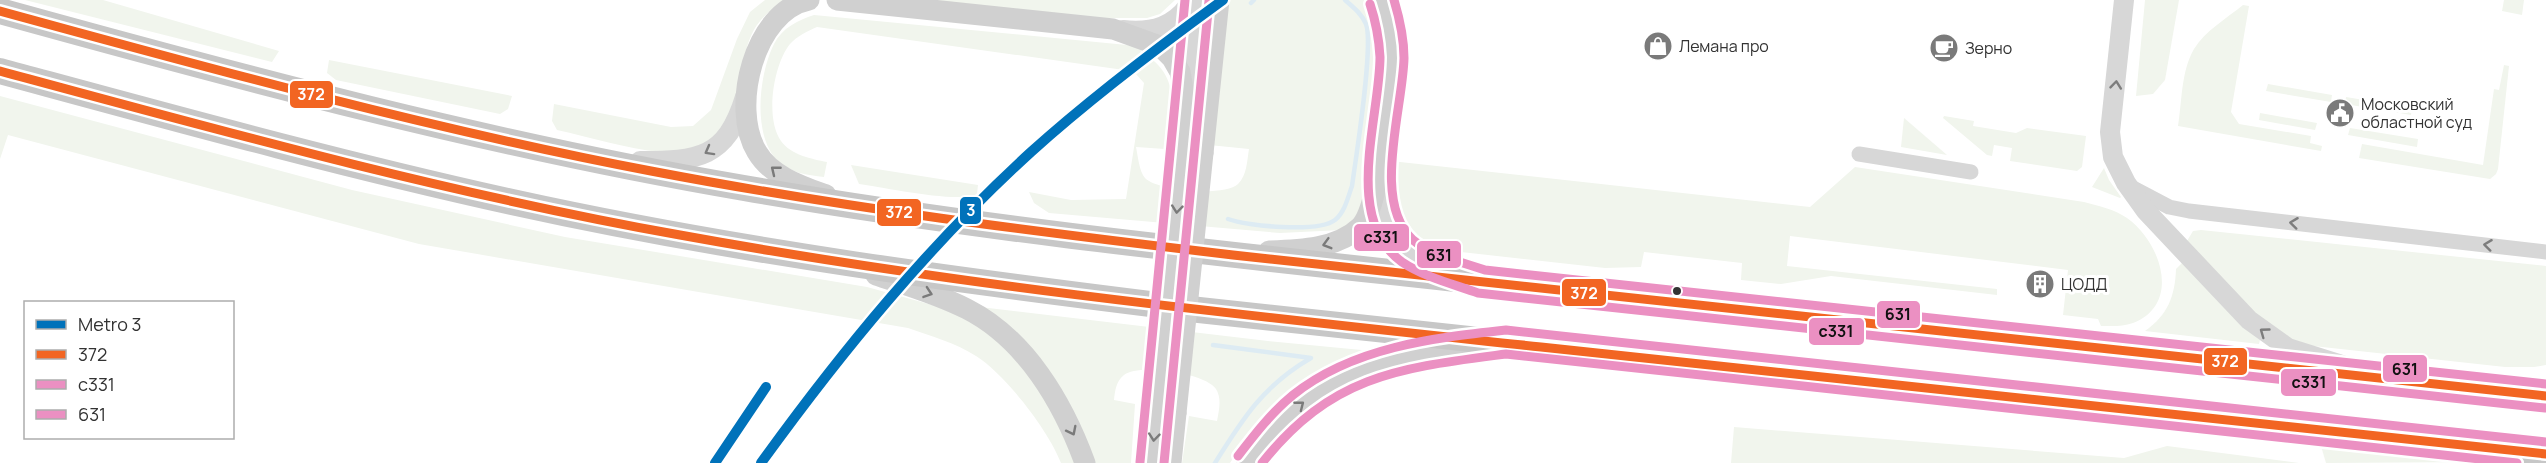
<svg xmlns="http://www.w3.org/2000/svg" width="2546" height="463" font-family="Manrope,sans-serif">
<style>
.green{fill:#f1f5ed}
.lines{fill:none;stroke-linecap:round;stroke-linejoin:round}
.stream{stroke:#ddebf3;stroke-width:4.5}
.minor{stroke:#d7d7d7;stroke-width:15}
.tertiary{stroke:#d7d7d7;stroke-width:20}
.secondary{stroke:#d0d0d0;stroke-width:21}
.trunk{stroke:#c7c7c7;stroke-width:26}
.secondary-bridge{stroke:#d0d0d0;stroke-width:21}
.bus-1-casing{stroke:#fff;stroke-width:14}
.bus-2-casing{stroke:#fff;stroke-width:14}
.bus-3-casing{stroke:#fff;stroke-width:14}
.bus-1{stroke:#f26522;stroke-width:9}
.bus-2{stroke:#eb90c2;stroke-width:9}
.bus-3{stroke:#eb90c2;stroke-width:9}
.metro-1-casing{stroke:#fff;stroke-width:15}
.metro-1{stroke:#0072ba;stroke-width:10}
.oneway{stroke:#7d7d7d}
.oneway2{stroke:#7a7a7a}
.bus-dot{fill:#333;stroke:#fff;stroke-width:2}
.labels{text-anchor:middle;stroke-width:6;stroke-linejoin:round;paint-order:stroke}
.poi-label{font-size:16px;fill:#333;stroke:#fff;text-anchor:start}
.line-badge{stroke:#fff;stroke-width:2}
.badge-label{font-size:16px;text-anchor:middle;font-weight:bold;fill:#fff}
.pale-badge-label{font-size:16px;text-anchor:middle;font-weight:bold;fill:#111}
</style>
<rect width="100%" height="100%" fill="#fff"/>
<g class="green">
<polygon points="25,0 103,0 279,51 272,62"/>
<path d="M765,0h20c-11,8 -23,16 -30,28 -21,36 -8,91 -47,114 -15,9 -31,11 -48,10 -32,-3 -71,-15 -103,-22l-5,-9 2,-17 117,23 22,-1 18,-16 26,-71 13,-27z"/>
<polygon points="922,0 1175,0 1160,14 1147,18 1095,18"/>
<path d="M1225,0h147l3,4 8,35 -14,147 -13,33 -14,11 -62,3 -231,-20 -15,-10 -5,-11 42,8 55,-1 18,-116 -9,-10 -11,-3 -307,-43c-9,4 -20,9 -27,17 -17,21 -25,75 -9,97 10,14 31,18 46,21l-3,15c-17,-2 -34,-4 -47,-17 -25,-26 -18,-86 -3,-116 8,-16 24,-24 40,-29l313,30 15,3 -1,4c41,23 32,58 24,97l-29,-2c2,9 3,24 9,31 12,13 80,19 93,6 9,-9 9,-23 11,-35l-40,-4z"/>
<polygon points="2145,0 2179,0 2165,80 2153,94 2136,96"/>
<polygon points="2504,0 2524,0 2522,15 2502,11"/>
<path d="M2243,5l6,1 -18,106 8,12 72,12 -1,7 12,3 -1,5 -143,-25c4,-24 3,-55 16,-77 11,-18 33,-31 49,-44z"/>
<polygon points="329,60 512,96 508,109 500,114 336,80 327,73"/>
<polygon points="2504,65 2509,66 2498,169 2496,174 2490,179 2359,158 2362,144 2483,165 2494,89 2499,90"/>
<polygon points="2268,84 2332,95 2331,102 2266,91"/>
<path d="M0,96l352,94 213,47 302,50 69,19 38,16 33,25 44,56 26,60h-16c-12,-32 -56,-89 -85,-107 -20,-13 -45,-20 -68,-28l-489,-84 -411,-109 -8,24z"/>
<polygon points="2346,97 2412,108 2411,115 2345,104"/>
<polygon points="2260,113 2317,123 2315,130 2259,120"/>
<polygon points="1944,116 1974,121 1973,126 2016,133 2027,128 2086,136 2082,167 2077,171 2010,161 2012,148 1994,145 1992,156 1987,155 1943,118"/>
<polygon points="1904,118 1947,155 1901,147"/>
<polygon points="2350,128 2418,139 2417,147 2348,135"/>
<path d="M1391,161l419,46 45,-40 229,35c15,4 30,7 43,16 34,24 55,86 6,105 -11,4 -21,3 -32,3l-3,-7 -35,-4 5,-45 -278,-34 -3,30 210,23v6l-166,-19 -50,8 -40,-4 1,-17 -98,-11 -3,15 -36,1 -162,-18 -20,1c-35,-30 -35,-45 -32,-90z"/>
<path d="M851,165l127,20 -1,9c-17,10 -95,-7 -118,-10z"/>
<polygon points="2104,168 2109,180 2121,197 2120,198 2092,187"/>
<polygon points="2201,230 2546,266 2546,365 2534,367 2505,367 2304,345 2268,330 2187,241 2193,231"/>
<path d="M2182,263l78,77 -1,4 -114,-13c23,-16 30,-35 31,-62z"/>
<path d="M980,307l288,34 104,10 -74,36 -50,48 -18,28h-48l7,-47 28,5c2,-11 5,-22 -1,-32 -10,-16 -78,-26 -92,-14 -8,6 -9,16 -10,25l21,4 -4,59h-37z"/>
<polygon points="1734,427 2124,458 2167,446 2299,463 1731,463"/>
<polygon points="2321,446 2484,462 2326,463"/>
</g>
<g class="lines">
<g class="stream">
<polyline points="1251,3 1254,0"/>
<path d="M1228,219c19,7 90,14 107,1 10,-8 13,-23 17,-34 4,-29 22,-141 14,-162 -4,-10 -13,-17 -21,-24"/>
<path d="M1213,345l98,13c-47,27 -68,60 -96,105"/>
</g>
<g class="minor">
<polyline points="1859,154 1971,172"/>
<polyline points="2131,187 2169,207 2189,211 2546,252"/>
</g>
<g class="tertiary">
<polyline points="2124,0 2110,132 2113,157 2126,183 2146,211 2249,320 2288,348 2342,365"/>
<path d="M1123,30c29,3 53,-3 69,-30"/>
<polyline points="1188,96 1197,0"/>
<path d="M640,161c58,0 86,-2 105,-64"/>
<path d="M1380,177c2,66 22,74 80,96"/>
</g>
<g class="secondary">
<path d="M809,0c-55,11 -79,108 -52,152 14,24 44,34 69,43"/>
<polyline points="837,0 1113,29 1160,46 1172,58 1180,72 1184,94 1182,151"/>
<polyline points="1203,153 1219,0"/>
<path d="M1269,251c30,-1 68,-2 91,-24 23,-22 33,-163 30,-197 -1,-11 -3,-20 -9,-30"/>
<path d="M876,275c30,10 62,19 91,34 59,30 96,94 118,154"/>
<polyline points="1152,463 1157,411"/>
<polyline points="1171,463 1176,413"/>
<path d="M1247,463c61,-88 127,-104 228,-117"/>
</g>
<g class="trunk">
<path d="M0,11c246,68 492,134 744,177 259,45 522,70 784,99 339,36 679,73 1018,109"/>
<path d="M0,71c170,46 340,93 512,131 227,50 457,80 687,108l1347,144"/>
</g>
<g class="secondary-bridge">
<polyline points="1157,411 1182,151"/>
<polyline points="1176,413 1203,153"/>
</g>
<g class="bus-1-casing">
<g id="bus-1">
<path d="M0,11c215,59 431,118 651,160 193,37 387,61 582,84l1313,141"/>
<path d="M0,71c225,61 450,123 680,164 285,52 573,81 861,112 335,35 670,71 1005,107"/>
</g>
</g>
<g class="bus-2-casing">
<g id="bus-2">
<path d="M1370,4c6,18 9,34 10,53 0,60 -38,162 22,205 22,15 51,22 76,31l1067,115"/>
<polyline points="1164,463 1209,1"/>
<path d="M1262,463c71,-89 138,-95 244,-109l1011,109"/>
</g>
</g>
<g class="bus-3-casing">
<g id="bus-3">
<path d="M1394,0c6,20 10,37 10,58 -1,50 -33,144 9,182 19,16 49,22 72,30l1061,114"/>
<path d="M1238,456c17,-22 34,-44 55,-61 60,-48 140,-57 213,-65l1040,112"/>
<polyline points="1140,462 1185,0"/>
</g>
</g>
<use href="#bus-1" class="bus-1"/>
<use href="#bus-2" class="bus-2"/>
<use href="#bus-3" class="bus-3"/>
<g class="metro-1-casing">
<g id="metro-1">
<polyline points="715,463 766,387"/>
<path d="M761,463c81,-112 168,-218 270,-311 61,-55 126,-104 192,-152"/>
</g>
</g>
<use href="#metro-1" class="metro-1"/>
</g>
<defs><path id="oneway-chevron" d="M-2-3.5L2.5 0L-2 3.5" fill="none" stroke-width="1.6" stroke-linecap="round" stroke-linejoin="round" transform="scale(1.5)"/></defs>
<g class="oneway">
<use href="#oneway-chevron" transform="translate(2116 85) rotate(-84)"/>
<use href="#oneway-chevron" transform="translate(709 151) rotate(151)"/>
<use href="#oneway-chevron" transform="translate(2294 223) rotate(-173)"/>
<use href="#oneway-chevron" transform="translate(2488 245) rotate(-173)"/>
<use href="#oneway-chevron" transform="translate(2264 332) rotate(-144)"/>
</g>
<g class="oneway2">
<use href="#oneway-chevron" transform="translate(775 170) rotate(-141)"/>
<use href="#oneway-chevron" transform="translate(1177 209) rotate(96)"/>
<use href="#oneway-chevron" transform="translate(1327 244) rotate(164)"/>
<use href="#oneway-chevron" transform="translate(928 293) rotate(19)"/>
<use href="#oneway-chevron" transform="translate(1300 405) rotate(-38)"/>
<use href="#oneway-chevron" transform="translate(1072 431) rotate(63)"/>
<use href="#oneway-chevron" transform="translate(1154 437) rotate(96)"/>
</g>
<defs>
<g id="shop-disc" transform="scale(1.5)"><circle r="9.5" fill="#7a7a7a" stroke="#fff"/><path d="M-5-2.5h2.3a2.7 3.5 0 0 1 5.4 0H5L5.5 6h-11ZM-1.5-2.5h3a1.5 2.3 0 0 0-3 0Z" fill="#fff"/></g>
<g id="cafe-disc" transform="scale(1.5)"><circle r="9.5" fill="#7a7a7a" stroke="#fff"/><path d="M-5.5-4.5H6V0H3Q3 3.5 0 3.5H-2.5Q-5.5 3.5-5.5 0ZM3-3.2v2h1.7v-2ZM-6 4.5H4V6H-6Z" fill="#fff"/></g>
<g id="civic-disc" transform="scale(1.5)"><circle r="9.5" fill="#7a7a7a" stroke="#fff"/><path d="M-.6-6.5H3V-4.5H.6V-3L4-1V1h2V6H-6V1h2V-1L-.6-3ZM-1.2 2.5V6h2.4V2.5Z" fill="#fff"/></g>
<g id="building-disc" transform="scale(1.5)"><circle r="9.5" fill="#7a7a7a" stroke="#fff"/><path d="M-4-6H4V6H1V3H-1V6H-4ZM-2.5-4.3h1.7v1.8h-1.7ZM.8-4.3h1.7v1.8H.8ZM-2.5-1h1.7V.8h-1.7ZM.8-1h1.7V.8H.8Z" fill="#fff"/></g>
</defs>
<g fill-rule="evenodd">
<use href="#shop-disc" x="1658" y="46"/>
<use href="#cafe-disc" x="1944" y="48"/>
<use href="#civic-disc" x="2340" y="113"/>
<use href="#building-disc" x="2040" y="284"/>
</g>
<circle class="bus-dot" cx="1677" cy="291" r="5"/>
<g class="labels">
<g class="poi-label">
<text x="1679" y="52">Лемана про</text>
<text x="1965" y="54">Зерно</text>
<text x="2361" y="110">Московский<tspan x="2361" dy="18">областной суд</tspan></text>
<text x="2061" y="290">ЦОДД</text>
</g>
</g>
<g class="line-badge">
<rect x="289" y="80" width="45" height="29" rx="6" fill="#f26522"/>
<rect x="959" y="196" width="23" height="29" rx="6" fill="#0072ba"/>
<rect x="876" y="198" width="46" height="29" rx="6" fill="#f26522"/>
<rect x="1353" y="223" width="57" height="29" rx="6" fill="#eb90c2"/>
<rect x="1416" y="240" width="46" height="29" rx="6" fill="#eb90c2"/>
<rect x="1561" y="278" width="46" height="29" rx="6" fill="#f26522"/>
<rect x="1876" y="300" width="45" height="29" rx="6" fill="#eb90c2"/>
<rect x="1808" y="317" width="57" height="29" rx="6" fill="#eb90c2"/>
<rect x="2203" y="347" width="45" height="29" rx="6" fill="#f26522"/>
<rect x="2382" y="354" width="46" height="29" rx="6" fill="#eb90c2"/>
<rect x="2280" y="368" width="57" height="29" rx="6" fill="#eb90c2"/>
</g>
<g class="badge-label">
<text x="311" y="100">372</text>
<text x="971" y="216">3</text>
<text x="899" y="218">372</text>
<text x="1584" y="299">372</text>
<text x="2225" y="367">372</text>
</g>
<g class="pale-badge-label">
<text x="1381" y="243">с331</text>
<text x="1439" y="261">631</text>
<text x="1898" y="320">631</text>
<text x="1836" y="337">с331</text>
<text x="2405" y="375">631</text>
<text x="2309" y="388">с331</text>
</g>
<rect x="24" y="301" width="210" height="138" fill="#ffffff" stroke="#adadad" stroke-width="1.5"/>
<rect x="36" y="320" width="30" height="9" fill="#0072ba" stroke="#adadad" stroke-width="1.5"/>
<text x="78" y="331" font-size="18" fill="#333333">Metro 3</text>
<rect x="36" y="350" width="30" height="9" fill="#f26522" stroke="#adadad" stroke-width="1.5"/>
<text x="78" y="361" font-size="18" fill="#333333">372</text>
<rect x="36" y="380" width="30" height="9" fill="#eb90c2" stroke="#adadad" stroke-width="1.5"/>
<text x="78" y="391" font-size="18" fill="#333333">с331</text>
<rect x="36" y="410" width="30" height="9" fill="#eb90c2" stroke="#adadad" stroke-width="1.5"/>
<text x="78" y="421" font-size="18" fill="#333333">631</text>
</svg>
